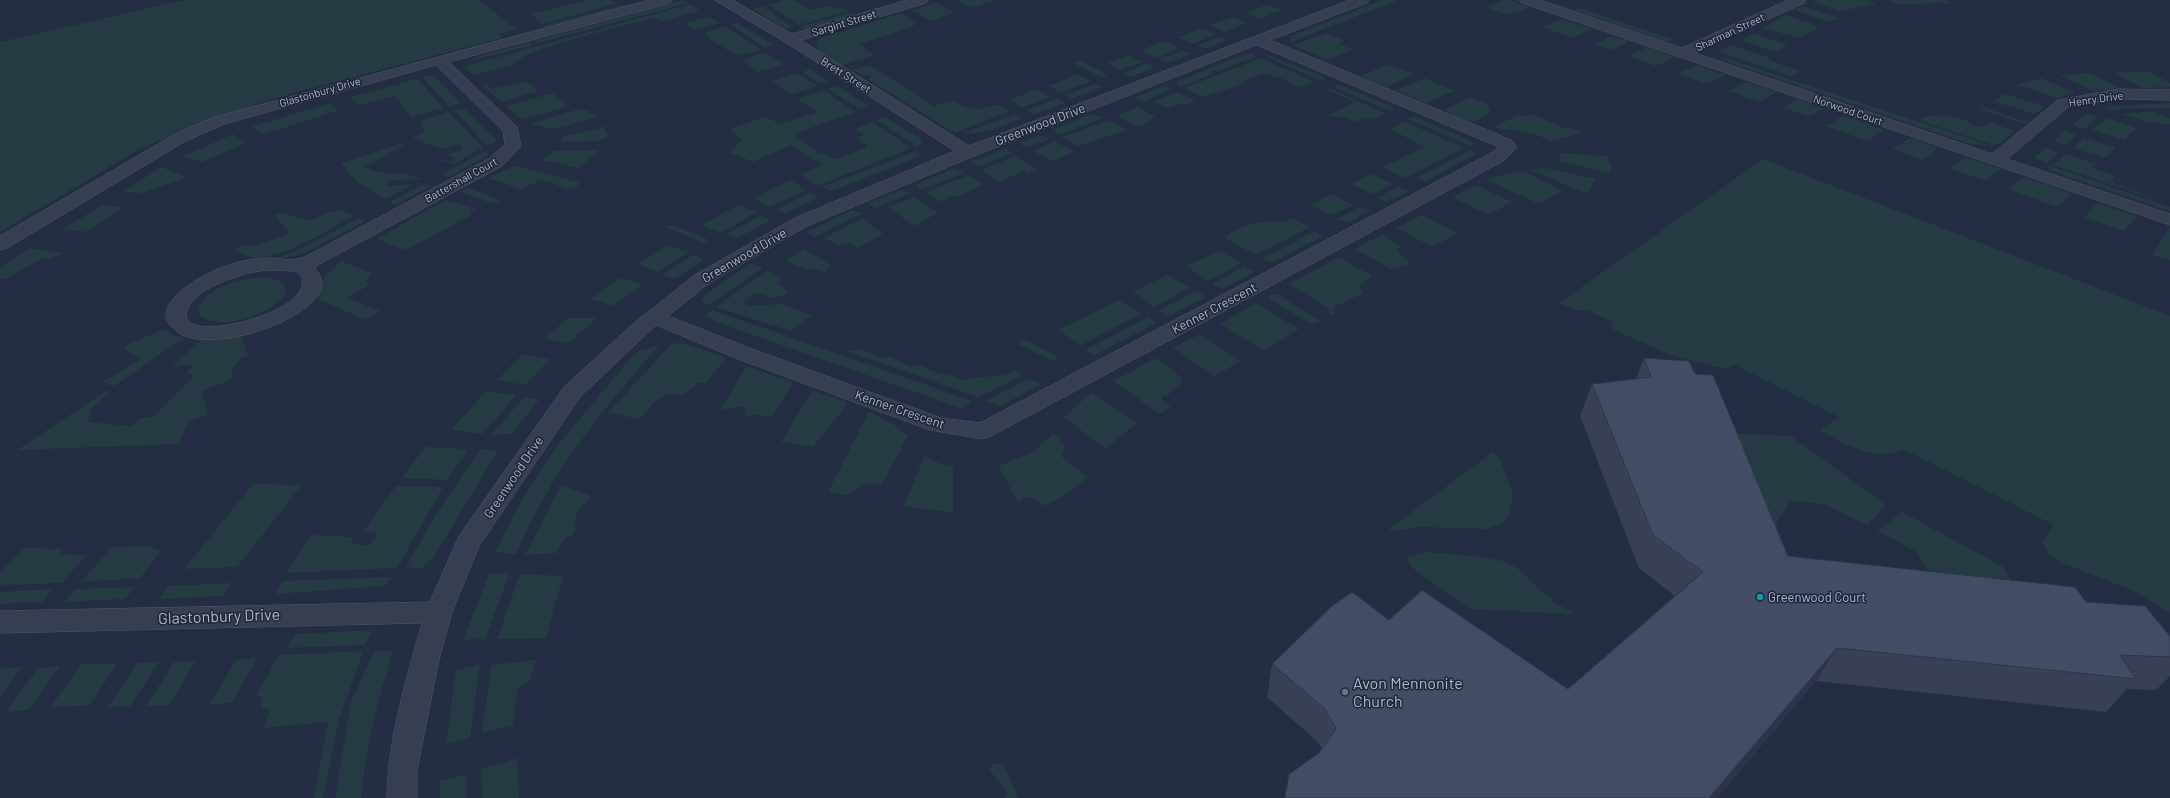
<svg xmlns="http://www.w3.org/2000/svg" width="2170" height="798" font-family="Barlow,sans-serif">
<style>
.green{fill:#253c44}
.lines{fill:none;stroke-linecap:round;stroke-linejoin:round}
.minor-casing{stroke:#525a6c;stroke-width:1}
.minor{fill:#373f52;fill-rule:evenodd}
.wall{fill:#384157}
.shaded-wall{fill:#2e3547}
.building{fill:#414c65;stroke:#2e3547}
.culture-dot{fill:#0f9aa8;stroke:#1c2437;stroke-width:1.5}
.worship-dot{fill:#6b7280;stroke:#1c2437;stroke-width:1.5}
.labels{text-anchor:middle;stroke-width:3;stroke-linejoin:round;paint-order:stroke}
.far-street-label{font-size:11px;fill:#b4bacc;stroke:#1c2437}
.street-label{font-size:13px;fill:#b4bacc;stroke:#1c2437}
.poi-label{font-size:13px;fill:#b4bacc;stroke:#1c2437;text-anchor:start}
.near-street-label{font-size:16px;fill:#b4bacc;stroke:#1c2437}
.near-poi-label{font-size:16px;fill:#b4bacc;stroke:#1c2437;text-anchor:start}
</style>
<rect width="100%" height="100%" fill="#232d43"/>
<g class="green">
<polygon points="184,0 478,0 517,29 499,34 502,38 293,93 228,113 140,149 0,232 0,42"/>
<polygon points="588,0 611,0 616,4 542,24 531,14"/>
<polygon points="683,0 689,3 538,43 534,41"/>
<polygon points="784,0 793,0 811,10 828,6 851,10 799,25 768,5"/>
<polygon points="957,0 994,0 995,1 973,8"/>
<polygon points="1382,0 1398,0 1289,43 1291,36"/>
<path d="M1503,0h6l21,7c-18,9 -25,9 -43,0z"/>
<polygon points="1818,0 1866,0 1877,4 1840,11 1811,2"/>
<polygon points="1888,0 1944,0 1951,3 1897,4"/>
<polygon points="937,3 954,13 931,21 912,10"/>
<path d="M691,4l9,7 -38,10 -8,-3c-23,6 -133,31 -141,47l-39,10 -9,-9z"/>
<polygon points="621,5 622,7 545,27 542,26"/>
<polygon points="1267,5 1281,10 1260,19 1246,12"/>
<polygon points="764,6 773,14 793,27 785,29 753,9"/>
<polygon points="1802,6 1839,18 1831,22 1794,10"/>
<polygon points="1580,8 1675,40 1665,41 1574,10"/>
<polygon points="852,12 856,15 805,30 800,27"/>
<polygon points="901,13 916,23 912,27 859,44 874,55 843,65 818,50 816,43 821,38"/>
<polygon points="1786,15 1814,24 1818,29 1798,38 1763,28"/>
<polygon points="709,16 720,23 695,30 686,23"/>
<polygon points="1233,17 1247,23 1224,32 1210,25"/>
<polygon points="1562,19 1591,29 1572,38 1543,27"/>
<polygon points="738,23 773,45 765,48 730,25"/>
<polygon points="725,26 761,50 737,56 708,38 705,33"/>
<polygon points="1202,28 1217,34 1193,44 1179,37"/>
<polygon points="1327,33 1344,40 1338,44 1354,49 1327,60 1293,45"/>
<polygon points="1753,33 1788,45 1777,52 1742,41"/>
<polygon points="1610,36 1629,41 1611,50 1595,45"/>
<polygon points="1220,37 1227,40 1204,49 1197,45"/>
<polygon points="1165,41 1179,48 1155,58 1141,50"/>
<polygon points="529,42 533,45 467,62 476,57"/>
<polygon points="1730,45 1770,58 1769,60 1800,71 1791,76 1719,52"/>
<polygon points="1647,47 1675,57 1656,66 1628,56"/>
<polygon points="1183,50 1191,54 1167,63 1160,59"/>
<polygon points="765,52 785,64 758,72 743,60"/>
<polygon points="1251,54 1257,56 1219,71 1215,70 1210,72 1213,74 1181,87 1174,83 1236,57"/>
<polygon points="1130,55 1143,62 1120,70 1107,63"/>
<polygon points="1269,55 1326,78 1319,80 1265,56"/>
<polygon points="1723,57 1971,139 1991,146 1970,144 1958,140 1734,64 1720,58"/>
<polygon points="1261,58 1315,82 1300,88 1283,79 1262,73 1242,82 1240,85 1203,97 1184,88"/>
<polygon points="1080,60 1108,75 1102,78 1073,63"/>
<polygon points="1148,63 1155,67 1131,77 1124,73"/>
<polygon points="1389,64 1413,74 1387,87 1361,76"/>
<path d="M869,65l65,41 18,-5c19,9 24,11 45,3l14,7 -55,21 -7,-2 -81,-51 3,-2 -3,-2 -4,1 -12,-6z"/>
<polygon points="1696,65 1725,75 1707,84 1677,74"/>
<polygon points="810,69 829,81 820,83 802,72"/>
<polygon points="2148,71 2170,83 2170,87 2142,88 2114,73"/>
<polygon points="797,73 817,86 791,95 772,81"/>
<polygon points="2091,73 2121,89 2094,91 2059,75"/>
<polygon points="1078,74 1091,81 1061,93 1048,86"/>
<polygon points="430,75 435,77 460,103 449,106 422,77"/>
<polygon points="1425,78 1454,91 1427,103 1397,90"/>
<polygon points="2041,78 2076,93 2057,98 2017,85"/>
<polygon points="417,79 444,108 412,117 394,96 359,105 351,97"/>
<polygon points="527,81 539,91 501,102 483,85 486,84 491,89"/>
<polygon points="1746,82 1747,82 1777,92 1759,102 1728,91"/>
<polygon points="1095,84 1103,87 1072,99 1065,95"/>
<polygon points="1339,84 1395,108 1389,111 1334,87"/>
<polygon points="837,86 868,106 861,110 828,89"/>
<polygon points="1162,86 1173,89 1143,102 1134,98"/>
<polygon points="1329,88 1385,113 1371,120 1365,118 1358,122 1342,117 1327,116 1354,102 1328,90"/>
<polygon points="1037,89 1050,97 1022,108 1009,100"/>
<polygon points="823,90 856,112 794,134 820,154 824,153 835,159 868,147 857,138 863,135 855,129 872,122 911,148 818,186 800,174 823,165 791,145 753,162 729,152 742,140 729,129 766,117 780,124 818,112 797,99"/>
<polygon points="1177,92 1196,101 1187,105 1180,104 1167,108 1153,101"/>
<polygon points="554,94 568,106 521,120 506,106 545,95"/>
<polygon points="2004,94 2045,106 2036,114 1995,102"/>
<path d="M1471,97l15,6 4,8c-14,18 -29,8 -46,-1z"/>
<polygon points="1057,99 1065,103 1032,115 1028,109"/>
<polygon points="1797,99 1825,109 1809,116 1784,108"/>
<polygon points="330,103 337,111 264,134 251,127"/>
<polygon points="2170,103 2170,108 2123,108 2111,111 2103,107"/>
<polygon points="1138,107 1156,117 1139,127 1117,116"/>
<polygon points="1983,107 2027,122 2026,124 1980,110"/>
<polygon points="464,108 497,141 488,146 454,110"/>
<polygon points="579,109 589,111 597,117 555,129 530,124"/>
<polygon points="2153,111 2170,119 2170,124 2151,123 2121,114"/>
<polygon points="448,112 483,148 454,164 436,159 451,161 455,159 447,154 460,151 463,148 458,144 442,149 412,138 426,132 420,125 423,123 422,120"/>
<polygon points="2086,113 2098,116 2085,129 2073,125"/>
<path d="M1015,114l7,4c-19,8 -38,17 -58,15z"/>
<polygon points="1092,114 1104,118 1059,135 1052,130"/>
<polygon points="1535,115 1564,128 1572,127 1581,133 1550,141 1537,135 1497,128 1497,125 1517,116"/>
<polygon points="1844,115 1885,130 1867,141 1826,126"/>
<polygon points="1946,115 1966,120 1971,125 1982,127 1992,123 2014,131 2000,144 1993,145 1918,120 1929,116"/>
<polygon points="1414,116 1469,140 1475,145 1470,146 1408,119"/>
<polygon points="885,117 920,138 922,144 916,146 876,120"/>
<polygon points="2106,118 2137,128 2124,140 2092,130"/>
<polygon points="1108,120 1128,130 1078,146 1063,137"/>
<polygon points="1404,121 1464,148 1405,178 1383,167 1424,147 1391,129"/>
<polygon points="607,126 604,130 609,136 599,141 561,142 562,137"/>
<polygon points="2064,131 2077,135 2066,145 2054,141"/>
<polygon points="233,134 246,143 202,162 182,157"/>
<polygon points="1039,135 1050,139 1026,148 1019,143"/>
<polygon points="1910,138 1939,148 1922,160 1892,149"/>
<polygon points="2084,138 2116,148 2105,158 2073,148"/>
<polygon points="410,141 388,154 388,155 364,167 377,172 397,174 404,173 423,179 390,180 387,186 413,185 385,199 357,182 341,163"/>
<polygon points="1055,141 1074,152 1053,161 1033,151"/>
<polygon points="1005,148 1013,153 978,167 971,162"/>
<polygon points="2045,148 2058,152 2047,163 2034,158"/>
<polygon points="599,150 579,168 541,160 554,151"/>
<polygon points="1471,150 1476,154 1426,181 1415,178"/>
<polygon points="484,151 489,155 449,177 442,174"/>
<polygon points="916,151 921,154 918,157 832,191 822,187"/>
<polygon points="1560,153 1607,156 1611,167 1610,173 1557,161 1560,158"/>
<polygon points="2066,154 2096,164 2091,168 2116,176 2111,182 2170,204 2053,165"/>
<polygon points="1015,156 1037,170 1027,174 1024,171 999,182 981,170"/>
<polygon points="1966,157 2001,169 1985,181 1949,168"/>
<path d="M1763,159l407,157v297l-36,-22 -72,-28 -14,-10 -6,-10 12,-18 -151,-76c-26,14 -61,-5 -83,-19l19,-13 -106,-53 -6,5 -52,-12 -63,-28 1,-7 -25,-11 -11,-1 -18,-7z"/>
<polygon points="517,166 581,183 572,190 541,180 521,189 487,178 504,170"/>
<polygon points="2050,166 2170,207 2170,211 2048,170"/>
<polygon points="161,167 187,177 142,193 123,192"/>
<polygon points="1546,168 1596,179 1587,194 1531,170"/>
<polygon points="953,169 965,173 921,190 916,184"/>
<polygon points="1524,171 1562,191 1539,204 1487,180 1501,175"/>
<polygon points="1371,174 1393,184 1373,194 1351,184"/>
<polygon points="968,175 983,184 957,197 950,196 941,202 926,192"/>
<polygon points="2023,177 2072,194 2057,207 2007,189"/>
<polygon points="790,180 807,190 769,207 753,198"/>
<polygon points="422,185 434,185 396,205 389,202"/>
<polygon points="1476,185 1512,202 1488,215 1452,197"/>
<polygon points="1398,187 1409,191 1387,202 1376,198"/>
<polygon points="468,188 501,200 494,204 459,192"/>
<polygon points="900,190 911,193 875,209 868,203"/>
<polygon points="810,193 819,197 785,214 776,209"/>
<polygon points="1331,194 1353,205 1332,215 1310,205"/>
<polygon points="914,197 938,213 914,226 888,207"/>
<polygon points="446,200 476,209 470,213 472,215 406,250 376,239"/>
<polygon points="2097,203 2137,216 2124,231 2084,218"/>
<polygon points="102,205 125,207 85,232 63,229"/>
<polygon points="738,205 758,212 720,233 702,225"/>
<polygon points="1359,207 1370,211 1348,223 1337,219"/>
<path d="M341,210l13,6c-23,12 -97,62 -119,32l15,-4 3,2 37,-12 -15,-19 8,-2 27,8 18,-9z"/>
<polygon points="852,210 862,213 815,237 806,232"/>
<polygon points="1422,215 1458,233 1433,247 1396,228"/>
<polygon points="760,216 770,220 736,239 726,234"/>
<polygon points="359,218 366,221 305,253 272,261 272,259 292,253"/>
<polygon points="862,218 883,234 858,248 850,243 840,246 824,238"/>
<path d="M1292,218l18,9 -54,28 -32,-17c10,-8 24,-15 38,-16 11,-2 19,3 30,-4z"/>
<polygon points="672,225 709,240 704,243 666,227"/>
<polygon points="2170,227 2170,260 2152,255"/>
<polygon points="1315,231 1323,236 1271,263 1262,258"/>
<polygon points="1382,234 1400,246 1397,250 1410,264 1391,269 1355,249"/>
<polygon points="668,245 688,252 658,272 638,264"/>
<polygon points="31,248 63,253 50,259 43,258 5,279 0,278 0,267"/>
<polygon points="804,249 831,265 823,272 811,268 808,270 785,261"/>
<polygon points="1220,251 1242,263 1208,281 1186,266"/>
<polygon points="693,255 704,259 675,279 662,275"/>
<polygon points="1339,257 1372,276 1359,285 1363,293 1334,307 1334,316 1326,312 1330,309 1289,284"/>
<polygon points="341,261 372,273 367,281 369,285 348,298 380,311 365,320 314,297 326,275"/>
<polygon points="750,264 763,267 710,305 701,302 706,294"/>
<polygon points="1244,266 1255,272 1222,289 1212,284"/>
<path d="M768,270l13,9 -3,5 10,7c-12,11 -18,6 -32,2l-12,9 3,4 34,-2 31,11 -21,16 -75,-24z"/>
<polygon points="1168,275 1190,288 1154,307 1133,291"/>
<path d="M262,277c37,4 26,23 1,35 -11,5 -23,9 -35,10 -20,1 -44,-7 -20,-27 15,-12 35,-16 54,-18z"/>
<polygon points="620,278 643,284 613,306 591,299"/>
<polygon points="1197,291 1206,297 1168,316 1159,310"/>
<polygon points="1277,294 1321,322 1311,324 1269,299 1269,295"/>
<polygon points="1119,300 1141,314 1081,345 1058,330"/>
<polygon points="1256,303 1299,329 1264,351 1220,324"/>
<polygon points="712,310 972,401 963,409 719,323 705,315"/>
<polygon points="1148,317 1157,323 1094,355 1085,350"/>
<polygon points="569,318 597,318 567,344 544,338"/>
<polygon points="165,329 172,335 184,338 114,386 102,382 141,359 125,349 126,345"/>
<polygon points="1200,334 1240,361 1215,376 1173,348"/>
<polygon points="241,335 248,356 242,358 231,369 233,379 202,391 208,415 189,421 178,444 17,450 106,391 110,391 89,411 90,416 87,422 131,426 140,418 152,417 195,375 186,373 193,365 172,366 202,340 221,340"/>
<polygon points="1024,339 1058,357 1052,361 1018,344"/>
<path d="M672,343l13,1 42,14 -22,25h-8l-13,12c-25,-4 -29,7 -44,24l-32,-6z"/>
<path d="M660,345c-57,63 -111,130 -144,209l-21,-2 24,-47 37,-58 75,-89 8,-7z"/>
<polygon points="862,349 881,358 891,357 910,367 920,365 939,374 954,376 965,381 970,378 1006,375 1015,371 1023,375 978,397 847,351"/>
<polygon points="523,354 550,359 525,385 497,380"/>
<polygon points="1156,358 1182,378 1181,384 1174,388 1171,393 1162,396 1162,400 1171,406 1160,414 1113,381"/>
<polygon points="747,366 793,383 771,417 757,415 742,417 746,411 743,406 725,410 721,408"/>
<polygon points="1029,378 1041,384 1001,406 986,401"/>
<polygon points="813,390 848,403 813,447 781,442"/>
<polygon points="487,391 517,395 482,434 451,429"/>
<polygon points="1091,393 1137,423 1105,449 1064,417"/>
<polygon points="524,397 539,400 511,434 491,435"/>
<polygon points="869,411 896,426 908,436 881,486 868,483 846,495 828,492"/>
<polygon points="1053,433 1065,444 1061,456 1088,477 1068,493 1044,506 1035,499 1024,497 1018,502 998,466 1034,452"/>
<polygon points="1715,433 1791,436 1886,505 1867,525 1824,504 1791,501 1769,535"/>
<polygon points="425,447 469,449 447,480 402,478"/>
<polygon points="480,449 498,451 433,558 421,569 406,567 436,514"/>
<polygon points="1493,452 1501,461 1513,494 1509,515 1502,523 1487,529 1419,527 1392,531 1389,529"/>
<polygon points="925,455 936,462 953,467 953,513 904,506"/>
<polygon points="253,484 302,485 237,567 184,569"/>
<path d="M561,485l30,11c-7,9 -20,19 -15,32l-4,8 -8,3 -7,14 -32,2z"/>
<polygon points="396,486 443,487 397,568 286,573 312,535 352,537 352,543 367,546 378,535 374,531 363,532"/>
<polygon points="1902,512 2002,566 2034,613 1934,580 1917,552 1877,531"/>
<polygon points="148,546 161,551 140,578 81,582 112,547"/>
<polygon points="24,548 63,549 60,554 85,555 84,557 62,583 0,585 0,573"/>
<polygon points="1425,552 1482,557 1503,561 1517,568 1554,602 1573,613 1569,614 1469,609 1411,567 1407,557"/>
<polygon points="510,573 485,639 463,640 489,574"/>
<polygon points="520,574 563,576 546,638 497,639"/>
<polygon points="392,577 385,586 275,594 283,581"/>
<polygon points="232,583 222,596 160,599 168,586"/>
<polygon points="136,587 124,599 65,602 75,589"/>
<polygon points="52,589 42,602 0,604 0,592"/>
<polygon points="357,631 372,631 364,645 287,648 295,634"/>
<polygon points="363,651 338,723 323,798 314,798 328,722 264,728 270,709 261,709 262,699 257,694 279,655"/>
<path d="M374,651h18c-2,17 -9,31 -13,48 -8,33 -15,65 -18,99h-26l16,-96z"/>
<polygon points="257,658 232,703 210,704 236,660"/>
<polygon points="536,660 530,681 518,687 513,725 482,733 491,665"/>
<polygon points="196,661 169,705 146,706 174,662"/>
<polygon points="159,662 130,706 108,708 137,663"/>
<polygon points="81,664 117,664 90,705 50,708"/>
<polygon points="480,664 470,738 446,744 456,670"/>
<polygon points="23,666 0,697 0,669"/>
<polygon points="60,666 29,710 6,712 38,668"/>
<polygon points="517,758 519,798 482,798 481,769"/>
<polygon points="993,763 1001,764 1009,774 1018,798 1004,798 1008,794 989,769"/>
<polygon points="466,774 466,798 440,798 440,781"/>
</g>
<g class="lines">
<g class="minor-casing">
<g id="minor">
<path d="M650,0h22l-2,3 -221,59 68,65 4,19 -19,20 -188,101c11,12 9,22 -1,34 -24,26 -101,50 -133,33 -3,-2 -6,-6 -9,-8 -19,-20 21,-44 36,-52 18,-9 39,-15 59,-16 13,0 26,4 39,-1l185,-99 15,-14 -2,-13 -67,-66 -212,59 -40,18 -177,106 -7,2v-14l172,-100 40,-18zM267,270l30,1 5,6c0,4 1,9 -1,12 -9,24 -84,44 -106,36 -4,-1 -7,-5 -9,-8 -2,-27 60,-46 81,-47z"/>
<path d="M715,0h17l60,34 115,-34h21l-2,3 -125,37 168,106 381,-146h19l-2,3 -97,37 241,100 6,7 -14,14 -512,275 -8,3 -53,-9 -192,-71 -82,-34 -76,72 -101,149 -27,66 -14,52 -21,107v27h-30c0,-55 20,-122 35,-175l-422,10v-22l430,-9 29,-66 105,-149 70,-64 61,-48 100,-57 160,-67 -170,-109zM1257,45l242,102 -8,6 -511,270 -39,-5 -189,-69 -84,-33 41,-33 98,-57 167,-70z"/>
<polygon points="1520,0 1540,0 1682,48 1788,0 1806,0 1804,3 1695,53 1992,154 2058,100 2119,89 2170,90 2170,100 2119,99 2068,107 2007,159 2170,214 2170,225 1522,3"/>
</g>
</g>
<use href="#minor" class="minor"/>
</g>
<polygon class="wall" points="1644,358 1695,374 1788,556 2086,602 2170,636 2170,676 2156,690 2127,689 2106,712 1816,681 1717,798 1284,798 1289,774 1319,753 1322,749 1318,742 1267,697 1272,664 1389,620 1568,689 1675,596 1639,568 1580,416 1592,384 1636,379"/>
<polygon class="shaded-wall" points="1837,648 1816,681 1717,798 1709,798"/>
<polygon class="building" points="1644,358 1689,361 1695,374 1713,375 1788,556 2075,587 2086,602 2145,606 2170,636 2170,657 2120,655 2136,679 1837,648 1709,798 1285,798 1289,774 1319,753 1336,729 1325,709 1272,664 1332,606 1352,592 1389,620 1422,590 1568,689 1703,572 1653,535 1592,384 1651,377"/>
<circle class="culture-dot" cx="1760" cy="597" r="4"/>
<circle class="worship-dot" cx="1345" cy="692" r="4"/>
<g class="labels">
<g class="far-street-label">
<text transform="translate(844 23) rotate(-17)" y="4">Sargint Street</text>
<text transform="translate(1730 32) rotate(-25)" y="4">Sharman Street</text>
<text transform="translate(846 75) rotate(32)" y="4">Brett Street</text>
<text transform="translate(320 92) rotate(-16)" y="4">Glastonbury Drive</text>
<text transform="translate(2096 99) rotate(-8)" y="4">Henry Drive</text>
<text transform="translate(1848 110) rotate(19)" y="4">Norwood Court</text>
<text transform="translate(461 180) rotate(-29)" y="4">Battershall Court</text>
</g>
<g class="street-label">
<text transform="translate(1040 124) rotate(-21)" y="5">Greenwood Drive</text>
<text transform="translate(744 255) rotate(-30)" y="5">Greenwood Drive</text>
<text transform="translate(1214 308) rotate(-28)" y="5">Kenner Crescent</text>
<text transform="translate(900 409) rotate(19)" y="5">Kenner Crescent</text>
<text transform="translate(513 477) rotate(-56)" y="5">Greenwood Drive</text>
</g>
<g class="poi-label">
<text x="1768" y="602">Greenwood Court</text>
</g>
<g class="near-street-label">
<text transform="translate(219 616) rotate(-2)" y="6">Glastonbury Drive</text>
</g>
<g class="near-poi-label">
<text x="1353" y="689">Avon Mennonite<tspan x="1353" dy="18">Church</tspan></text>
</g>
</g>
</svg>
